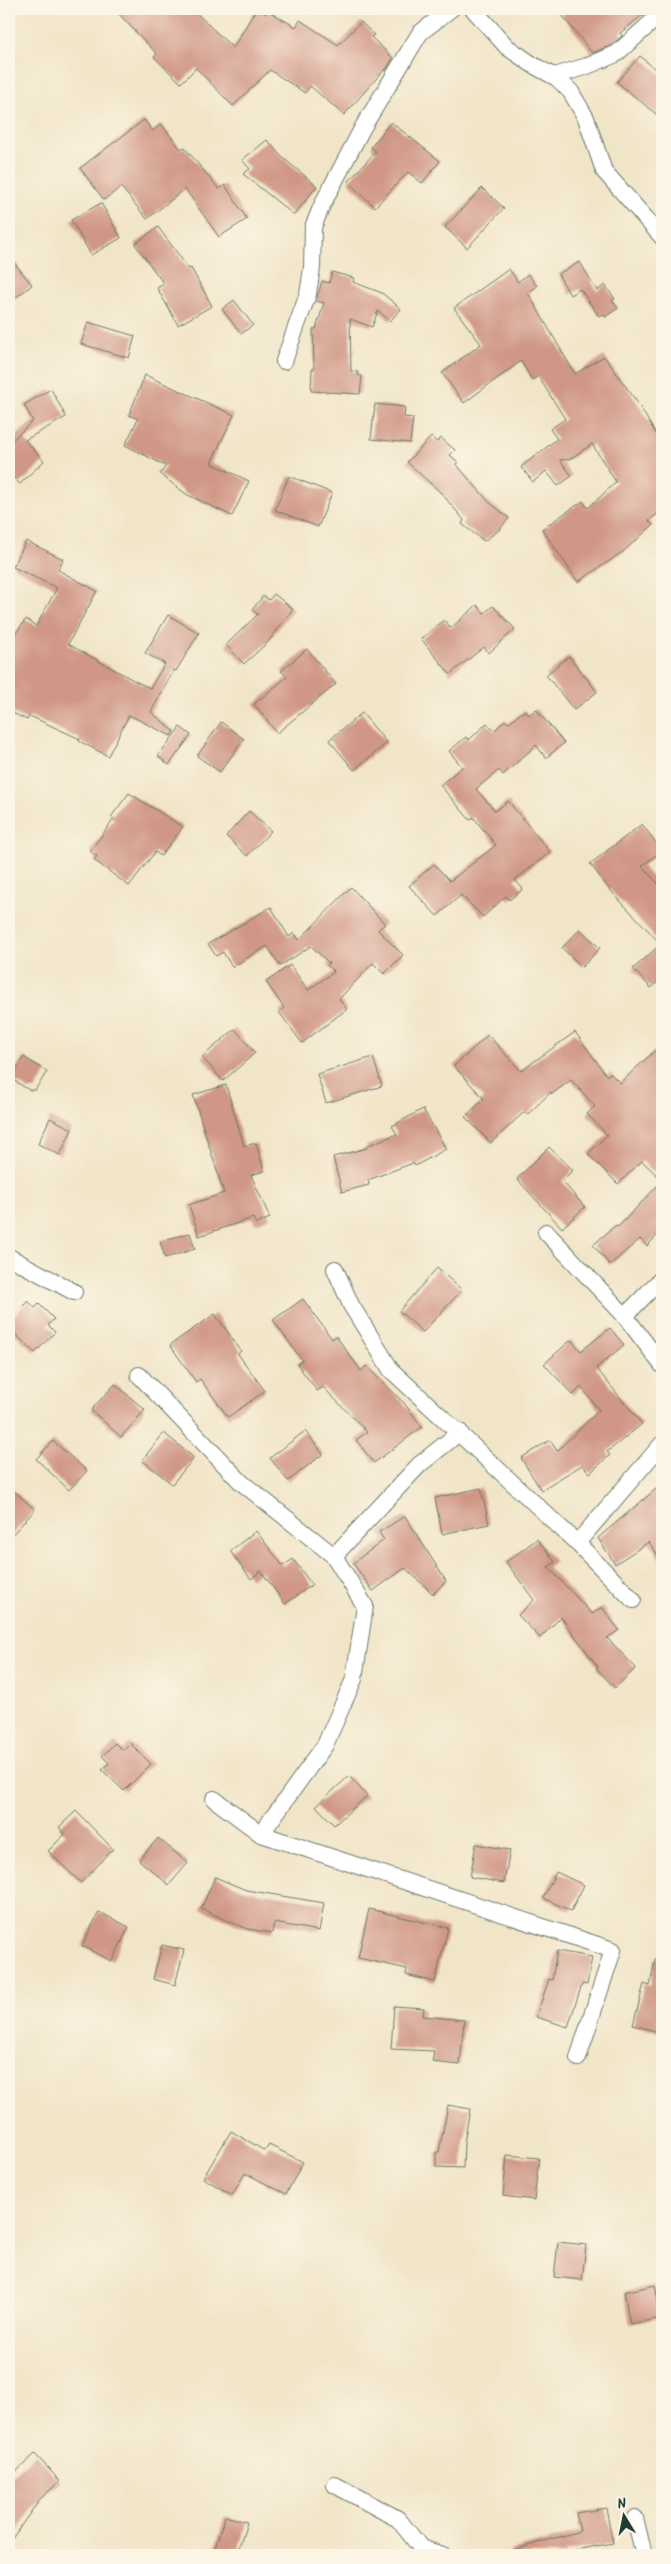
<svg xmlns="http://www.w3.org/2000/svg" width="671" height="2564" font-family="Kalam,sans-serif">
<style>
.building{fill:#d09786}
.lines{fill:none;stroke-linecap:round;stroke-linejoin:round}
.minor-casing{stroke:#687868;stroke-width:18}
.minor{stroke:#fff;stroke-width:16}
</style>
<rect width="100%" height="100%" fill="#fcf5e5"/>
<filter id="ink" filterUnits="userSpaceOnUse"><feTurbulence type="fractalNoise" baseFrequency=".02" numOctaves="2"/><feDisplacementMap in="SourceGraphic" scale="10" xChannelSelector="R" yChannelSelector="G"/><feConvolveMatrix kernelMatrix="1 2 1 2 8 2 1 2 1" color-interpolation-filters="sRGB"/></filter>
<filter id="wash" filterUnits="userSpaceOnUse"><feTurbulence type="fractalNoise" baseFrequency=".0096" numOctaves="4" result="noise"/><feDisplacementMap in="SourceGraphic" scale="20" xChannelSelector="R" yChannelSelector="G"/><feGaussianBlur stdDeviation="1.12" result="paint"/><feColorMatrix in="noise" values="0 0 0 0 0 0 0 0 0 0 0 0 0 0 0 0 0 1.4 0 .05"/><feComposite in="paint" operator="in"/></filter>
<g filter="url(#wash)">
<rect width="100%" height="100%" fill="#f1e5c8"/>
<g id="blocks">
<g class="building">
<polygon points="114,9 192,9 233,48 256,9 266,14 268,11 296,27 300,20 338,45 361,22 374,35 371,37 393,58 385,71 384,70 344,115 310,86 305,93 270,70 233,106 196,68 181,83 154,57 157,54"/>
<polygon points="557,9 651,9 620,33 622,36 612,45 592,53"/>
<polygon points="640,56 662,75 662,119 617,82"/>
<polygon points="144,120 153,131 161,124 181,149 184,147 219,189 225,185 247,219 219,237 185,189 147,219 121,187 104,200 80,168"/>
<polygon points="391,122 440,161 422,183 408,172 375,207 348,182 376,151 371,147"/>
<polygon points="267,140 282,157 317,186 294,215 243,174 250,169 242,160"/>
<polygon points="482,188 504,208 467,248 445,227"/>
<polygon points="101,203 121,238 91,255 71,220"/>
<polygon points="158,227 189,269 191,268 212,306 178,325 157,288 164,284 135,244"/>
<polygon points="9,256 32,285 9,303"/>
<polygon points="580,262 597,291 605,285 615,299 612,300 618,308 605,317 604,314 599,316 580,289 570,295 558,274"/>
<polygon points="509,269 518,282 528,274 537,286 528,293 575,374 604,356 637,402 662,444 662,510 649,521 653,525 624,551 578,582 542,529 583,501 588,508 616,482 592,444 570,459 560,460 572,476 558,486 546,471 533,482 521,467 557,439 550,429 565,419 538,376 532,380 521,361 464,403 442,373 481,344 454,308"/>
<polygon points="332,272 354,278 353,282 382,293 401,309 390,321 378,311 372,327 350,319 351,371 358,372 358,375 362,376 360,394 311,391 312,369 314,369 313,329 316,329 324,303 316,301 322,281 329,283"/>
<polygon points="234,300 253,325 241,334 222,309"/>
<polygon points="88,322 135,336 129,358 81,344"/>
<polygon points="145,375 234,415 211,463 249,481 232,516 186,494 160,474 166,466 125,445 138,419 129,415"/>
<polygon points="51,389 66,417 25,440 44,461 20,484 9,473 9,443 33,421 24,405"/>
<polygon points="375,404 405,407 404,417 413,418 410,443 371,439"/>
<polygon points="431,437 437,442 441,438 455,450 450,455 458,462 456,464 489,502 509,518 499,530 484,541 462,524 464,520 441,493 407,462"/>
<polygon points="289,476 332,493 318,527 275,510"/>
<polygon points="26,541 63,559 58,570 97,591 68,644 135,681 150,688 165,664 145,653 168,615 199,633 176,671 174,670 151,712 174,731 171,736 129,715 108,756 79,741 80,739 30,716 27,720 9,711 9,628 16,633 26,619 36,626 57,588 13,567"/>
<polygon points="274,594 293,609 268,642 244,664 226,645 258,614 252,610 263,596 269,600"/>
<polygon points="477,605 484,613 493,606 515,629 489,653 484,647 450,674 421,639 444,620 451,628"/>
<polygon points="307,649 336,684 277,733 254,704 287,677 281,671"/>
<polygon points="569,656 597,692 574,710 546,675"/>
<polygon points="536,709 564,743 546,758 536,745 503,775 499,770 476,789 495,811 508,801 550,852 515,880 523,889 509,900 506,896 483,917 461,895 437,916 409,886 434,864 450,881 496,845 473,817 470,820 440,785 462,767 449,751 466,737 469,740 487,723 494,731 505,720 508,723 525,710 529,715"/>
<polygon points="362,713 387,743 354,770 329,740"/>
<polygon points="221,722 244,739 220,772 197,756"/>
<polygon points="180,727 191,735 169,765 158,756"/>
<polygon points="129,793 183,827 161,856 155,852 129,886 94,860 97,856 90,851 114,819 111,817"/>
<polygon points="249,811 271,831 247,856 226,836"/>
<polygon points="642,824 662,851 642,866 662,888 662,978 651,988 633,969 661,944 611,891 590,864"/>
<polygon points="351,887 385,924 378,930 403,955 384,974 373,963 339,999 347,1009 302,1043 279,1012 284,1008 266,982 290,965 308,990 334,972 327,965 329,963 311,946 280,966 267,946 232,967 223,952 216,956 208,944 271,907 289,937 294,933 299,940"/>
<polygon points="580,929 600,948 582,967 562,948"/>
<polygon points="235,1029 255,1053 223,1081 202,1057"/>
<polygon points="575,1032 607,1076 610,1073 620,1083 662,1044 662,1180 642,1161 618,1184 588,1154 607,1135 587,1114 595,1106 571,1080 552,1094 551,1092 527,1115 524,1112 491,1143 465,1117 484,1099 454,1066 488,1035 521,1071"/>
<polygon points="24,1057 47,1072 35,1090 29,1090 10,1078"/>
<polygon points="373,1057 382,1086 326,1103 317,1074"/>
<polygon points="226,1085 244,1146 256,1143 264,1171 251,1175 270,1218 256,1224 253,1218 199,1236 189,1205 224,1193 193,1095"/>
<polygon points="423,1109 446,1149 415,1166 413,1163 368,1180 369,1185 342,1192 333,1157 367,1148 366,1146 397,1134 392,1126"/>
<polygon points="50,1118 72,1129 60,1155 38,1144"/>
<polygon points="549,1147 573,1170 562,1181 585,1207 562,1228 517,1179"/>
<polygon points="662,1181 662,1230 647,1246 640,1239 610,1265 593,1245 616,1225 618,1227"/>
<polygon points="190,1233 195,1249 165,1258 160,1241"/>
<polygon points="437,1268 462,1290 423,1332 399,1311"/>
<polygon points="303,1299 332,1339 336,1336 361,1371 366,1366 404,1403 422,1427 374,1463 356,1440 367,1432 323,1387 317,1391 297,1364 302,1360 273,1320"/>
<polygon points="28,1301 35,1308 39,1304 54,1319 48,1325 55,1332 35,1353 9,1328 9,1320"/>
<polygon points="215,1314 241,1351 238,1354 265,1391 228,1417 200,1379 196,1382 170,1345"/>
<polygon points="610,1328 624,1345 596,1368 642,1424 607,1452 610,1455 590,1473 582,1465 541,1490 521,1458 550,1440 557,1451 599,1410 581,1387 573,1395 544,1364 571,1340 581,1351"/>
<polygon points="115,1384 145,1410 121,1437 91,1410"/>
<polygon points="305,1431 323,1454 288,1481 270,1458"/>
<polygon points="164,1433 194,1458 172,1484 142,1460"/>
<polygon points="53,1441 87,1471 69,1490 36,1459"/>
<polygon points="662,1484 662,1562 649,1542 615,1564 598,1538"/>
<polygon points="9,1486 35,1510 9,1538"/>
<polygon points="481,1488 489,1524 442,1534 435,1498"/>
<polygon points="405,1516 446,1581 433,1594 405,1568 373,1591 353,1563 384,1540 379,1532"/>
<polygon points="256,1531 283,1566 293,1559 312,1585 285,1604 261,1571 251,1579 230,1551"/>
<polygon points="537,1539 555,1562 548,1567 592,1614 602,1607 619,1630 607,1638 636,1668 615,1688 596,1668 598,1667 561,1617 540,1638 518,1615 534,1600 506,1562"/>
<polygon points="115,1743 123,1750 130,1743 151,1764 124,1791 102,1770 109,1763 102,1756"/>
<polygon points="349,1776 367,1796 334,1825 316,1806"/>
<polygon points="76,1811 113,1849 81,1883 48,1851 65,1834 59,1827"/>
<polygon points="158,1838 188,1863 169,1885 139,1860"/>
<polygon points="476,1844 510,1850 504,1883 470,1877"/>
<polygon points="556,1872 584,1885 571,1911 543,1898"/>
<polygon points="215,1877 246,1890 324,1903 319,1931 274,1923 272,1933 247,1929 201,1909"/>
<polygon points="369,1909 448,1928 435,1982 406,1975 407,1969 358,1958"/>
<polygon points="99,1912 129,1927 112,1961 82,1946"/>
<polygon points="162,1945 184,1950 175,1985 153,1979"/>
<polygon points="557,1951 592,1957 587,1985 582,1984 568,2027 536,2017 549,1979 552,1980"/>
<polygon points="655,1959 662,1959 662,2033 633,2025 644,1984 650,1986"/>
<polygon points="394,2006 424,2008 423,2016 464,2020 460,2065 432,2062 434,2051 391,2049"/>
<polygon points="448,2105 470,2109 464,2143 463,2168 436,2167 436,2152 439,2152"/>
<polygon points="231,2131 265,2151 269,2145 303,2162 286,2194 245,2173 232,2195 203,2178"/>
<polygon points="507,2155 539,2158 534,2200 503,2196"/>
<polygon points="558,2242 586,2245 582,2280 554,2277"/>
<polygon points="655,2285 661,2318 630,2324 624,2292"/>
<polygon points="35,2454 60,2481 39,2500 9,2543 9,2478"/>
<polygon points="606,2508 613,2543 564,2552 565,2555 511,2555 510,2551 580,2531 576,2513"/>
<polygon points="225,2516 247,2522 237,2555 214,2551"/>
</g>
</g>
</g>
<g filter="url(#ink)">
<use href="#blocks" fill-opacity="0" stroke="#687868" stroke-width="1"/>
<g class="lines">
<g class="minor-casing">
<g id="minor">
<polyline points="473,9 507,47 533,65 557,78 571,92 586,118 604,171 662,237"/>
<polyline points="557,78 555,76 587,66 616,54 662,13"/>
<polyline points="284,361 308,294 312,268 313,227 323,203 363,127 420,33 451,9"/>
<polyline points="546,1232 625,1316 662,1365"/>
<polyline points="9,1257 74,1292"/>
<polyline points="335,1269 351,1305 391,1370 577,1543 633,1600"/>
<polyline points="625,1316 662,1278"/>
<polyline points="139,1375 241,1482 334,1556 365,1606 354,1679 325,1745 261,1834"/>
<polyline points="577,1543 662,1444"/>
<polyline points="334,1556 419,1465 460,1432"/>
<polyline points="214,1799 261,1834 613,1950 578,2058"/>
<polyline points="335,2485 398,2519 421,2548 443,2555"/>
<polyline points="635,2518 644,2555"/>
</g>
</g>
<use href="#minor" class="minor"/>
</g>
</g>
<rect width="671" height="2564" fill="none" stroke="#fcf5e5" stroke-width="30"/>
<g transform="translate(624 2516) rotate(350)" stroke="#fcf5e5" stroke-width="4" paint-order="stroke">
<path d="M0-4L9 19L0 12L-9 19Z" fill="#1f3d34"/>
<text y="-8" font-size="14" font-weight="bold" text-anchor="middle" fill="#1f3d34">N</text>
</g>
</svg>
